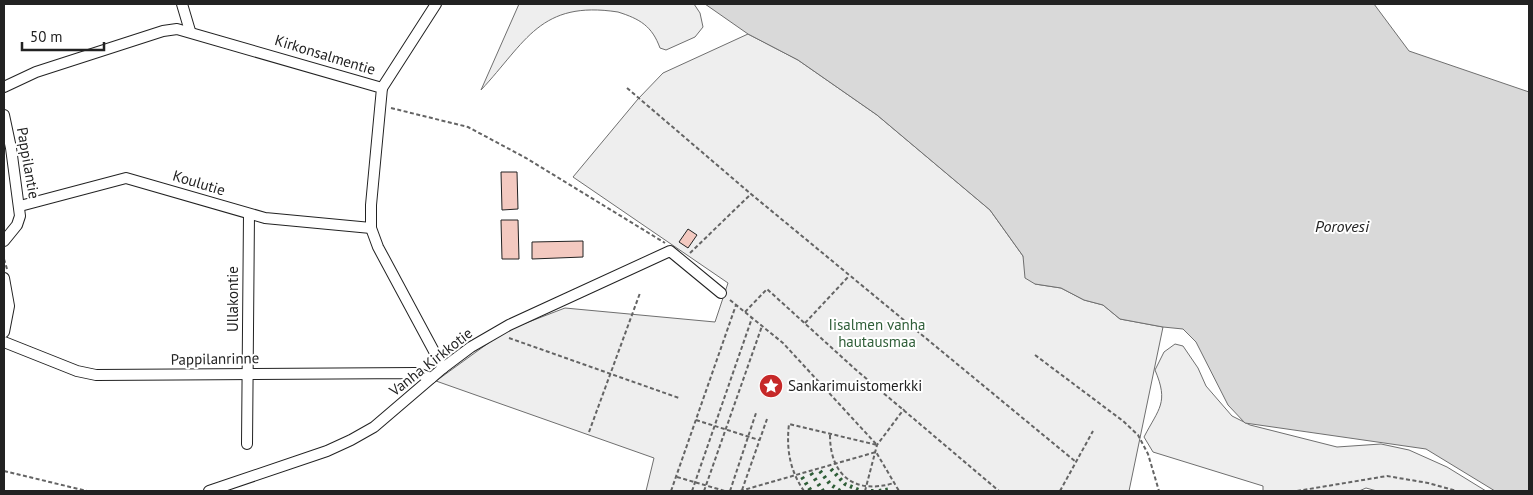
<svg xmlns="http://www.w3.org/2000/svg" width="1533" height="495" font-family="'PT Sans',sans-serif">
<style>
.green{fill:#eee;stroke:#6f6f6f}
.water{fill:#d9d9d9;stroke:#6f6f6f}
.building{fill:#f3c9c0;stroke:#222}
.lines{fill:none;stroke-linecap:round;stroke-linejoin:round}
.minor-casing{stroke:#222;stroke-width:12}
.path{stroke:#646464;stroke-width:2;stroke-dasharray:4 2.5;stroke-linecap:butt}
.minor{stroke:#fff;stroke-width:10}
.hedge{stroke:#2f5e38;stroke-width:4;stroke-dasharray:2.5 4;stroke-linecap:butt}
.labels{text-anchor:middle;stroke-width:4;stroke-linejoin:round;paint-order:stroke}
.street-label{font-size:15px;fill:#222;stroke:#fff}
.park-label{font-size:15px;fill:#2f5e38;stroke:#fff}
.poi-label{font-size:15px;fill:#222;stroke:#fff;text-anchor:start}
.water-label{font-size:16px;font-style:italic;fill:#222;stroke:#fff}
</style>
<rect width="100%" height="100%" fill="#fff"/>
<g class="green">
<path d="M519,4h175l6,9 3,14 -8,10 -29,13 -6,-2c-8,-22 -20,-29 -42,-36 -78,-12 -92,30 -137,78z"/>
<polygon points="748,34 798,60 877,115 990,210 1023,256 1035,284 1061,288 1084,300 1103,305 1120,319 1163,327 1129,491 646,491 654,458 436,381 505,331 565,308 715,322 728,283 573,177 638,99 663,73"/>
<path d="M1175,344l8,2 15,22 8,18 26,30 18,9 87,22 44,-3 28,6 38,17 39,24h-109l-11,-3 -7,3h-96v-5l-110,-34 -9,-15c15,-29 25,-34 11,-67l9,-18z"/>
</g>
<polygon class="water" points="705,4 1374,4 1409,51 1529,92 1529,491 1495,491 1426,449 1245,423 1228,405 1196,342 1183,329 1163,327 1120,319 1103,305 1084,300 1061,288 1035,284 1025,278 1023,256 990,210 877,115 798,60 748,34"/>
<g class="building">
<polygon points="501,172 517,172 518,209 502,210"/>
<polygon points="501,220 518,220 519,259 502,259"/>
<polygon points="688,229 697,235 688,248 679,242"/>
<polygon points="583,241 583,257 532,259 532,242"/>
</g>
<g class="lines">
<g class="minor-casing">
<g id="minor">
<polyline points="182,4 190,31"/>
<polyline points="4,87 36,72 163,31 177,29 382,88 371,205 371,228 378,247 443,368"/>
<polyline points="382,88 436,4"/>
<polyline points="4,115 11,148 20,216 17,225 4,241"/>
<polyline points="20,206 126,178 265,218 371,228"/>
<polyline points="4,278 9,306 4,332"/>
<polyline points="4,342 77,371 96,375 417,373 431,378"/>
<polyline points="247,444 249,214"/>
<polyline points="209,491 327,451 351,440 374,427 443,368 471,347 509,325 670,251 721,293"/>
</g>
</g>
<g class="path">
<polyline points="627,88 751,194 1076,462"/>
<polyline points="391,108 468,127 526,158 665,243"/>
<polyline points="690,253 751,194"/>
<polyline points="4,259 7,269"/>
<polyline points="730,300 783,343 877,445"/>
<polyline points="745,312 767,289 855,369 999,491"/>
<polyline points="805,323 849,276"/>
<polyline points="509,338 679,398"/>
<polyline points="1035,355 1123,421 1138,435 1148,454 1159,491"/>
<polyline points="696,420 759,440"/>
<polyline points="589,432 640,293"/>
<path d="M830,435c0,40 24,60 64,48"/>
<polyline points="4,471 87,491"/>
<polyline points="677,477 725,491"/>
<polyline points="742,490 767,419"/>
<polyline points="671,491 736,305"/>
<polyline points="692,491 752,318"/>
<polyline points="704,491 762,326"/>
<polyline points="730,491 756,413"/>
<polyline points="740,491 876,452 899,491"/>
<path d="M804,491c-14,-20 -18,-42 -15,-67l88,21"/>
<polyline points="865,491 877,445 904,409"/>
<polyline points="1060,491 1093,431"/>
<polyline points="1297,491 1387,476 1428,483 1457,491"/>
</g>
<use href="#minor" class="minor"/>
<g class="hedge">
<polyline points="831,469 845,484 861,491"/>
<polyline points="820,471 830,484 840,491"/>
<polyline points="811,473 823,491"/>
<polyline points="802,477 811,491"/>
<polyline points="871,491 874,491"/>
<polyline points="879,491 891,489"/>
</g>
</g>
<defs>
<g id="sight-disc" transform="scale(1.25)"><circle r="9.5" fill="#c62828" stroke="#fff"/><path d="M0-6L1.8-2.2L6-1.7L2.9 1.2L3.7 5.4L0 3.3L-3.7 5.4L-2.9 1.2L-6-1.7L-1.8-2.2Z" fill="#fff"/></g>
</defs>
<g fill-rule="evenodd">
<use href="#sight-disc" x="771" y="386"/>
</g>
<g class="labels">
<g class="street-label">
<text transform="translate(325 55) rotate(17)" y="5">Kirkonsalmentie</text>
<text transform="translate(28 163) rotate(80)" y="5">Pappilantie</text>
<text transform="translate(199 183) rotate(17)" y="5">Koulutie</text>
<text transform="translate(233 299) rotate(-90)" y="5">Ullakontie</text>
<text transform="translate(215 359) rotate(-1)" y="5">Pappilanrinne</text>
<text transform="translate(431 362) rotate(-38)" y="5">Vanha Kirkkotie</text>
</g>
<g class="park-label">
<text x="877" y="330">Iisalmen vanha<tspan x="877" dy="17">hautausmaa</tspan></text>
</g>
<g class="poi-label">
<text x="788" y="391">Sankarimuistomerkki</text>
</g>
<g class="water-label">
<text x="1342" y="232">Porovesi</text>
</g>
</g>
<rect width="1533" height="495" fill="none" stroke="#222222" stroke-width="10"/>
<path d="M22 42v8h82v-8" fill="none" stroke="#222222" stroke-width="2.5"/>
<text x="30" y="42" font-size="15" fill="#222222" stroke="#ffffff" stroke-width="4" paint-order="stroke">50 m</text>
</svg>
